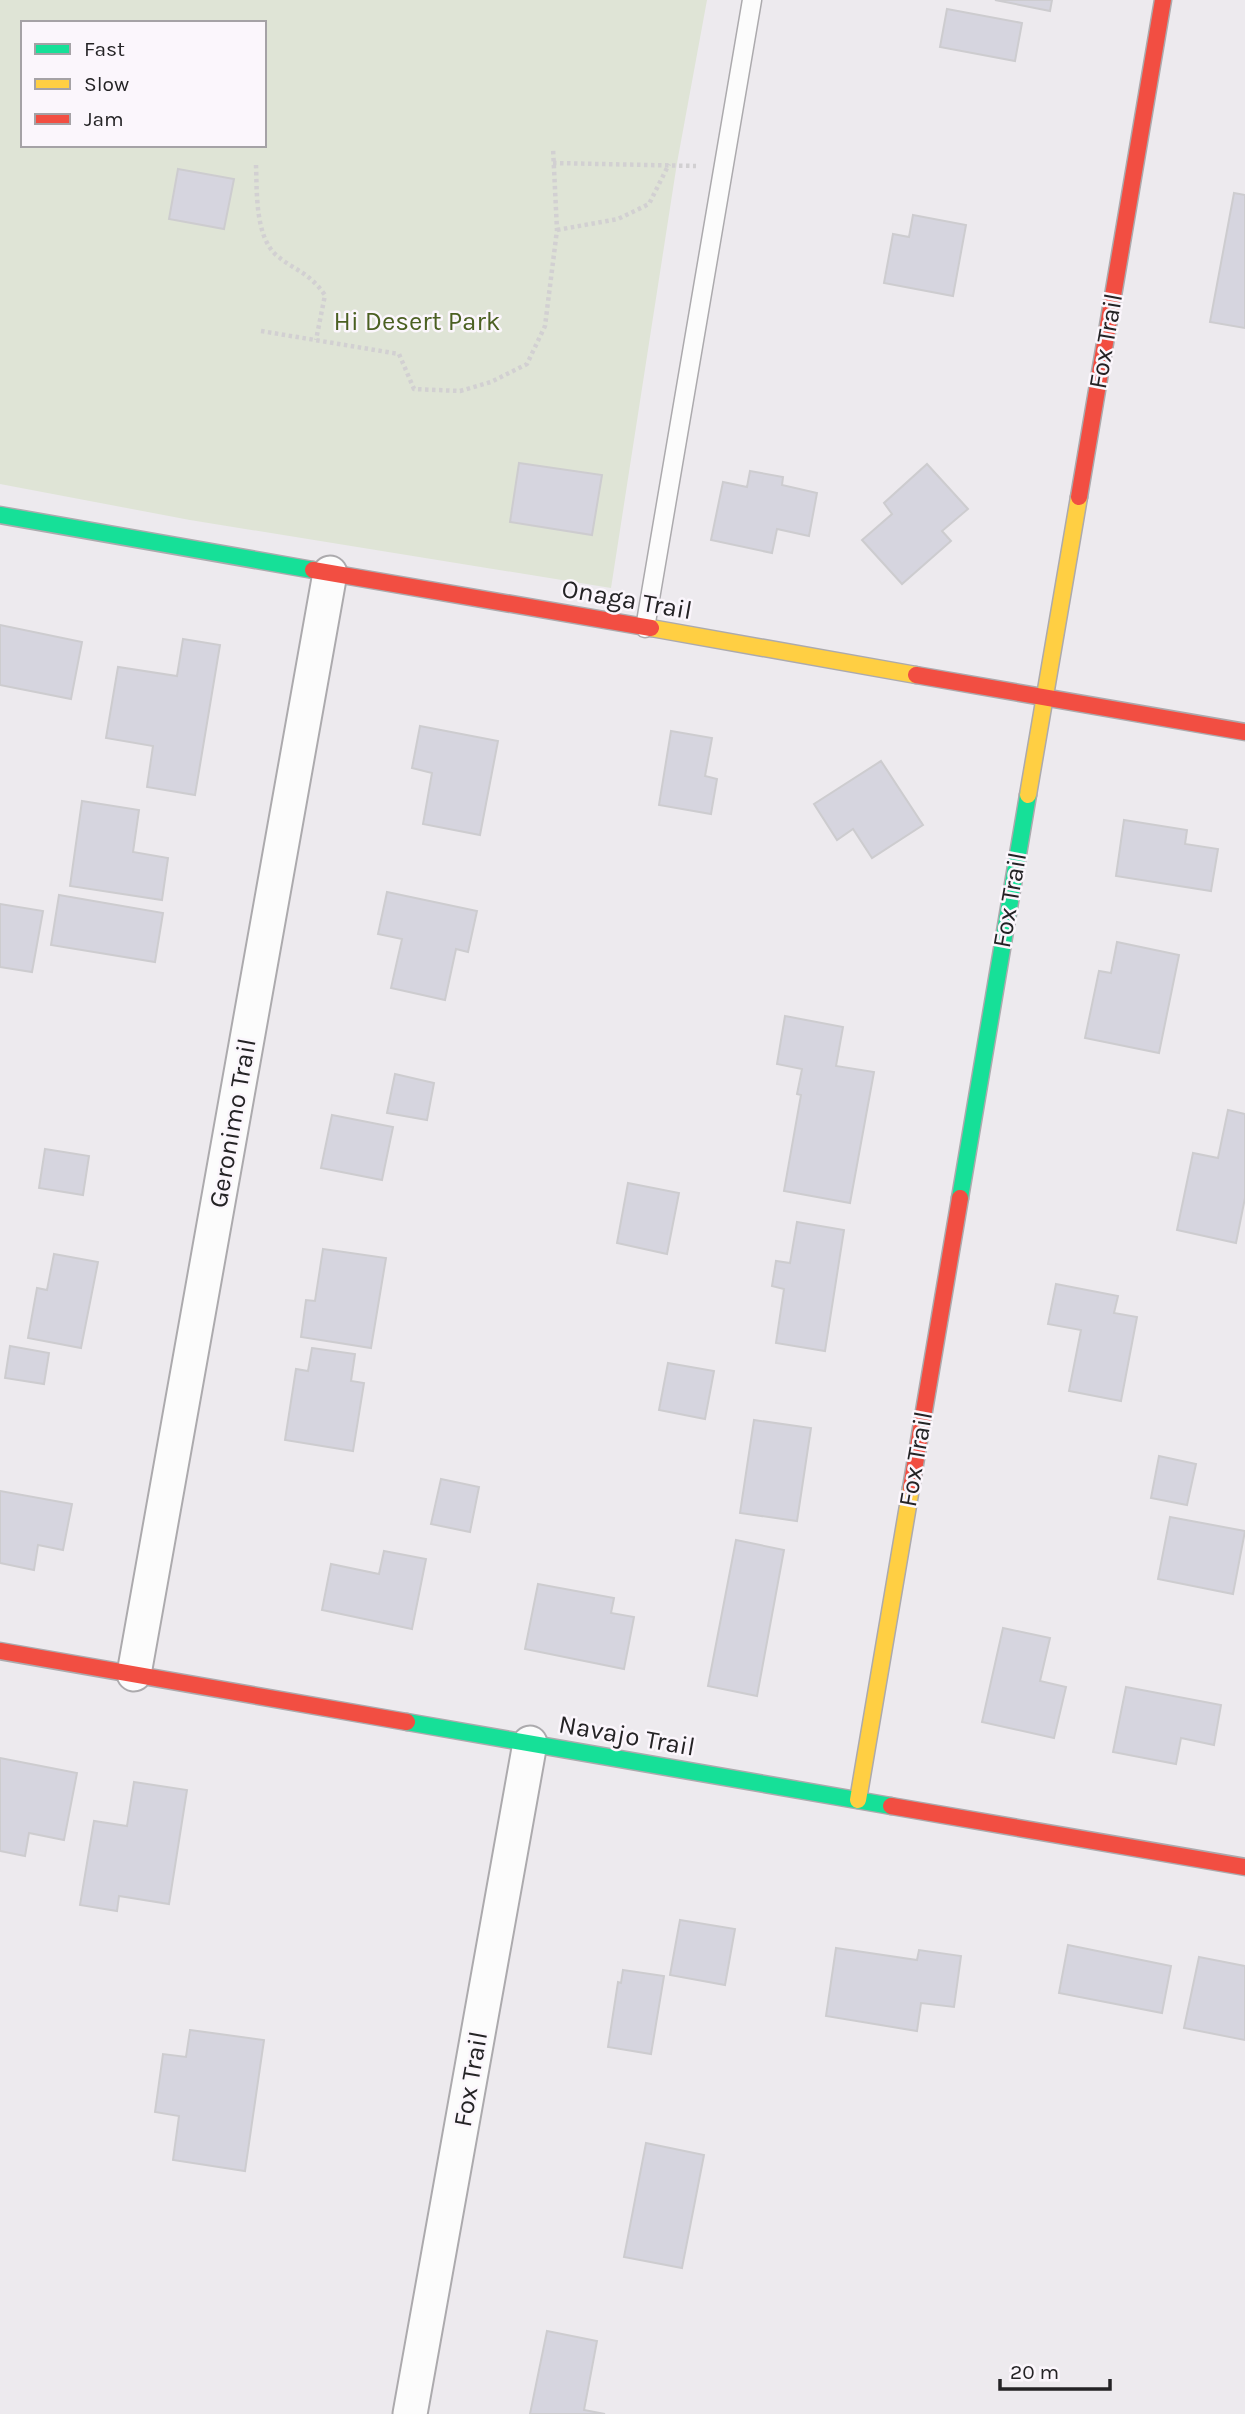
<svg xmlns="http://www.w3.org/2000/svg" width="1245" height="2414" font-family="Karla,sans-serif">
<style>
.green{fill:#dfe4d6;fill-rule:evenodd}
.building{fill:#d6d5df;stroke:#cdcccf;stroke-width:2}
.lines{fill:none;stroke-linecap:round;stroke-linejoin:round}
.lane-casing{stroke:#acaaad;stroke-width:21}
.street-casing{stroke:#acaaad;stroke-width:37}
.fast-casing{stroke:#acaaad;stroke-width:19}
.slow-casing{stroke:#acaaad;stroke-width:19}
.jam-casing{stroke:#acaaad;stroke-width:19}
.path{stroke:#d2d0d2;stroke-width:4.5;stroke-dasharray:3.5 3.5;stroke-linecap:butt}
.lane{stroke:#fcfcfc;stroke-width:18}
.street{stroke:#fcfcfc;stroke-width:33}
.fast{stroke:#16e098;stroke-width:16}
.slow{stroke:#ffcf43;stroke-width:16}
.jam{stroke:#f24e42;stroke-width:16}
.labels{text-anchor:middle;stroke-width:5;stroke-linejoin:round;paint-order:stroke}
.park-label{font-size:26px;fill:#4b6022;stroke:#fbf6fc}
.street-label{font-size:26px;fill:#242325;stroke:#fbf6fc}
</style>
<rect width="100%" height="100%" fill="#edeaee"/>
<path class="green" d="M0,0h707l-30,163 -66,425 -421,-68 -190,-36zM23,23h241v122h-241z"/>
<g class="building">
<polygon points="995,0 1052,0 1050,11"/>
<polygon points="947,9 1022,23 1015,61 940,47"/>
<polygon points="178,169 234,179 224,229 169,219"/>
<polygon points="1234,193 1245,195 1245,328 1210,322"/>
<polygon points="913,215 966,225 953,296 884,283 893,234 909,237"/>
<polygon points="519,463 602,475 592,535 510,522"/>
<polygon points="927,464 968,509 942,531 951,541 902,584 862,540 892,514 884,503"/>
<polygon points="750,471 783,477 782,485 817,493 809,536 777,529 772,553 711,540 723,482 747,487"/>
<polygon points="0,625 82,642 71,699 0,685"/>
<polygon points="183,639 220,645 195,795 147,787 153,746 106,738 118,667 177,676"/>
<polygon points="420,726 498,741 480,835 423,824 432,773 412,768"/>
<polygon points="671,731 712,738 705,776 717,779 711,814 659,805"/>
<polygon points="881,761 923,825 872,858 853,829 837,840 814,804"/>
<polygon points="82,801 139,810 133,852 168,858 162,900 70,886"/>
<polygon points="1124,820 1187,830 1185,844 1218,849 1211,891 1116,876"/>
<polygon points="387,892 477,911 468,952 456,949 445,1000 391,988 402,939 378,934"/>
<polygon points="59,895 163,913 155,962 51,945"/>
<polygon points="0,904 43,911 32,972 0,967"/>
<polygon points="1117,942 1179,955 1159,1053 1085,1038 1099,971 1111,973"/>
<polygon points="785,1016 843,1027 836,1066 874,1072 850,1203 784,1191 801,1095 797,1094 802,1069 777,1064"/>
<polygon points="395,1074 434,1083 427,1120 387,1113"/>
<polygon points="1228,1110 1245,1114 1245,1198 1236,1243 1177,1230 1193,1153 1218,1158"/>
<polygon points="332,1115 393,1127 382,1180 321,1168"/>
<polygon points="45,1149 89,1156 83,1195 39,1188"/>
<polygon points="628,1183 679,1193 667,1254 617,1243"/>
<polygon points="797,1222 844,1230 825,1351 776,1343 784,1289 772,1286 776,1261 790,1263"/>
<polygon points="323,1249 386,1258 371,1348 301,1337 306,1300 315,1301"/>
<polygon points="54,1254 98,1262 81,1348 28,1338 37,1288 47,1290"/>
<polygon points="1056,1284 1118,1296 1114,1313 1137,1317 1121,1401 1069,1391 1081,1330 1048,1324"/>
<polygon points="10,1346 49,1353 44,1384 5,1378"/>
<polygon points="312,1348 355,1354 351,1381 364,1383 353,1451 285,1440 296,1369 308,1371"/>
<polygon points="668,1363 714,1371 705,1419 659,1410"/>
<polygon points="754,1420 811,1428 797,1521 740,1513"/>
<polygon points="1159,1456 1196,1464 1187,1505 1151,1498"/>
<polygon points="441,1479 479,1487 470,1532 431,1524"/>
<polygon points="0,1491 72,1504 63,1550 38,1545 34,1570 0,1563"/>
<polygon points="1170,1517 1245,1531 1233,1594 1158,1579"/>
<polygon points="736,1540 784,1550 757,1696 708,1686"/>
<polygon points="384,1551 426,1559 412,1629 322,1610 331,1564 379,1574"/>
<polygon points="538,1584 614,1598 611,1613 634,1617 624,1669 525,1649"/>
<polygon points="1003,1628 1050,1638 1040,1681 1066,1687 1054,1738 982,1722"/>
<polygon points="1126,1687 1221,1705 1214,1745 1181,1738 1176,1764 1113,1752"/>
<polygon points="0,1758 77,1773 64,1840 29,1833 25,1856 0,1851"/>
<polygon points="134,1782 187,1790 169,1904 119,1896 117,1911 80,1905 94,1821 127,1826"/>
<polygon points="680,1920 735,1929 725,1985 670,1975"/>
<polygon points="1068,1945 1171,1966 1162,2013 1059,1993"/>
<polygon points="836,1948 917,1960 919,1950 961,1956 954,2007 921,2003 917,2031 826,2016"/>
<polygon points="1199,1957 1245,1966 1245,2040 1184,2028"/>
<polygon points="623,1970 664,1976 651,2054 608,2047 618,1982 621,1983"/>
<polygon points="190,2030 264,2040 245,2171 173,2160 179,2116 155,2112 163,2054 186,2057"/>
<polygon points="646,2143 704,2155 682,2268 624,2257"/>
<polygon points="547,2331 597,2341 584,2410 605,2414 530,2414"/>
</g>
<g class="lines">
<g class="lane-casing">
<polyline id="lane" points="645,628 752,0"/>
</g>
<g class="street-casing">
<g id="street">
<polyline points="134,1674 330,573"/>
<polyline points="410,2414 530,1743"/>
</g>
</g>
<g class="fast-casing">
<g id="fast">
<polyline points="0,515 313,570"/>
<polyline points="960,1198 1028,795"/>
<polyline points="407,1722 891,1806"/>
</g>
</g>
<g class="slow-casing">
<g id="slow">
<polyline points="651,628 916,675"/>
<polyline points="1028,795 1079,497"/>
<polyline points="858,1800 911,1488"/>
</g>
</g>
<g class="jam-casing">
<g id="jam">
<polyline points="1079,497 1163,0"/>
<polyline points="313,570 651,628"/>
<polyline points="916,675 1245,732"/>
<polyline points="911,1488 960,1198"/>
<polyline points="0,1651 407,1722"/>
<polyline points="891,1806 1245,1867"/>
</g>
</g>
<g class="path">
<polyline points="553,163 696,166"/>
<path d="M256,165c1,26 -1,69 19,89 19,17 32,16 50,41l-9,45"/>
<polyline points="557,230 618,219 649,204 669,164"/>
<polyline points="261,331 399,354 414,389 460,391 491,382 527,364 545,326 557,230 553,148"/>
</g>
<use href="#lane" class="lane"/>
<use href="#street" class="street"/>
<use href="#fast" class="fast"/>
<use href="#slow" class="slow"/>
<use href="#jam" class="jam"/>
</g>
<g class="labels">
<g class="park-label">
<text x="417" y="330">Hi Desert Park</text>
</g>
<g class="street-label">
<text transform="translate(1105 341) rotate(-80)" y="9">Fox Trail</text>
<text transform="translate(627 599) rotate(10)" y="9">Onaga Trail</text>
<text transform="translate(1009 900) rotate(-80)" y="9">Fox Trail</text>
<text transform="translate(232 1123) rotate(-80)" y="9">Geronimo Trail</text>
<text transform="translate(915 1459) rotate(-80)" y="9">Fox Trail</text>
<text transform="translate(627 1735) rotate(10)" y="9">Navajo Trail</text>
<text transform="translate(470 2079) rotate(-80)" y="9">Fox Trail</text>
</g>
</g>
<rect x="21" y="21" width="245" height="126" fill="#fbf6fc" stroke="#a5a2a6" stroke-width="2"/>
<rect x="35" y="44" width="35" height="10" fill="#16e098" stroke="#a5a2a6" stroke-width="2"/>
<text x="84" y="56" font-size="21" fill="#242325">Fast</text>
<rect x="35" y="79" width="35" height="10" fill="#ffcf43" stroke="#a5a2a6" stroke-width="2"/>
<text x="84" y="91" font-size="21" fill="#242325">Slow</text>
<rect x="35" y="114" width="35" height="10" fill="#f24e42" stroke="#a5a2a6" stroke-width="2"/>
<text x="84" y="126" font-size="21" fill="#242325">Jam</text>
<path d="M1000 2379v10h110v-10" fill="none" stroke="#242325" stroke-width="3.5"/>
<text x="1010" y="2379" font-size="21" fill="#242325" stroke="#fbf6fc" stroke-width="5" paint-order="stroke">20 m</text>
</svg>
